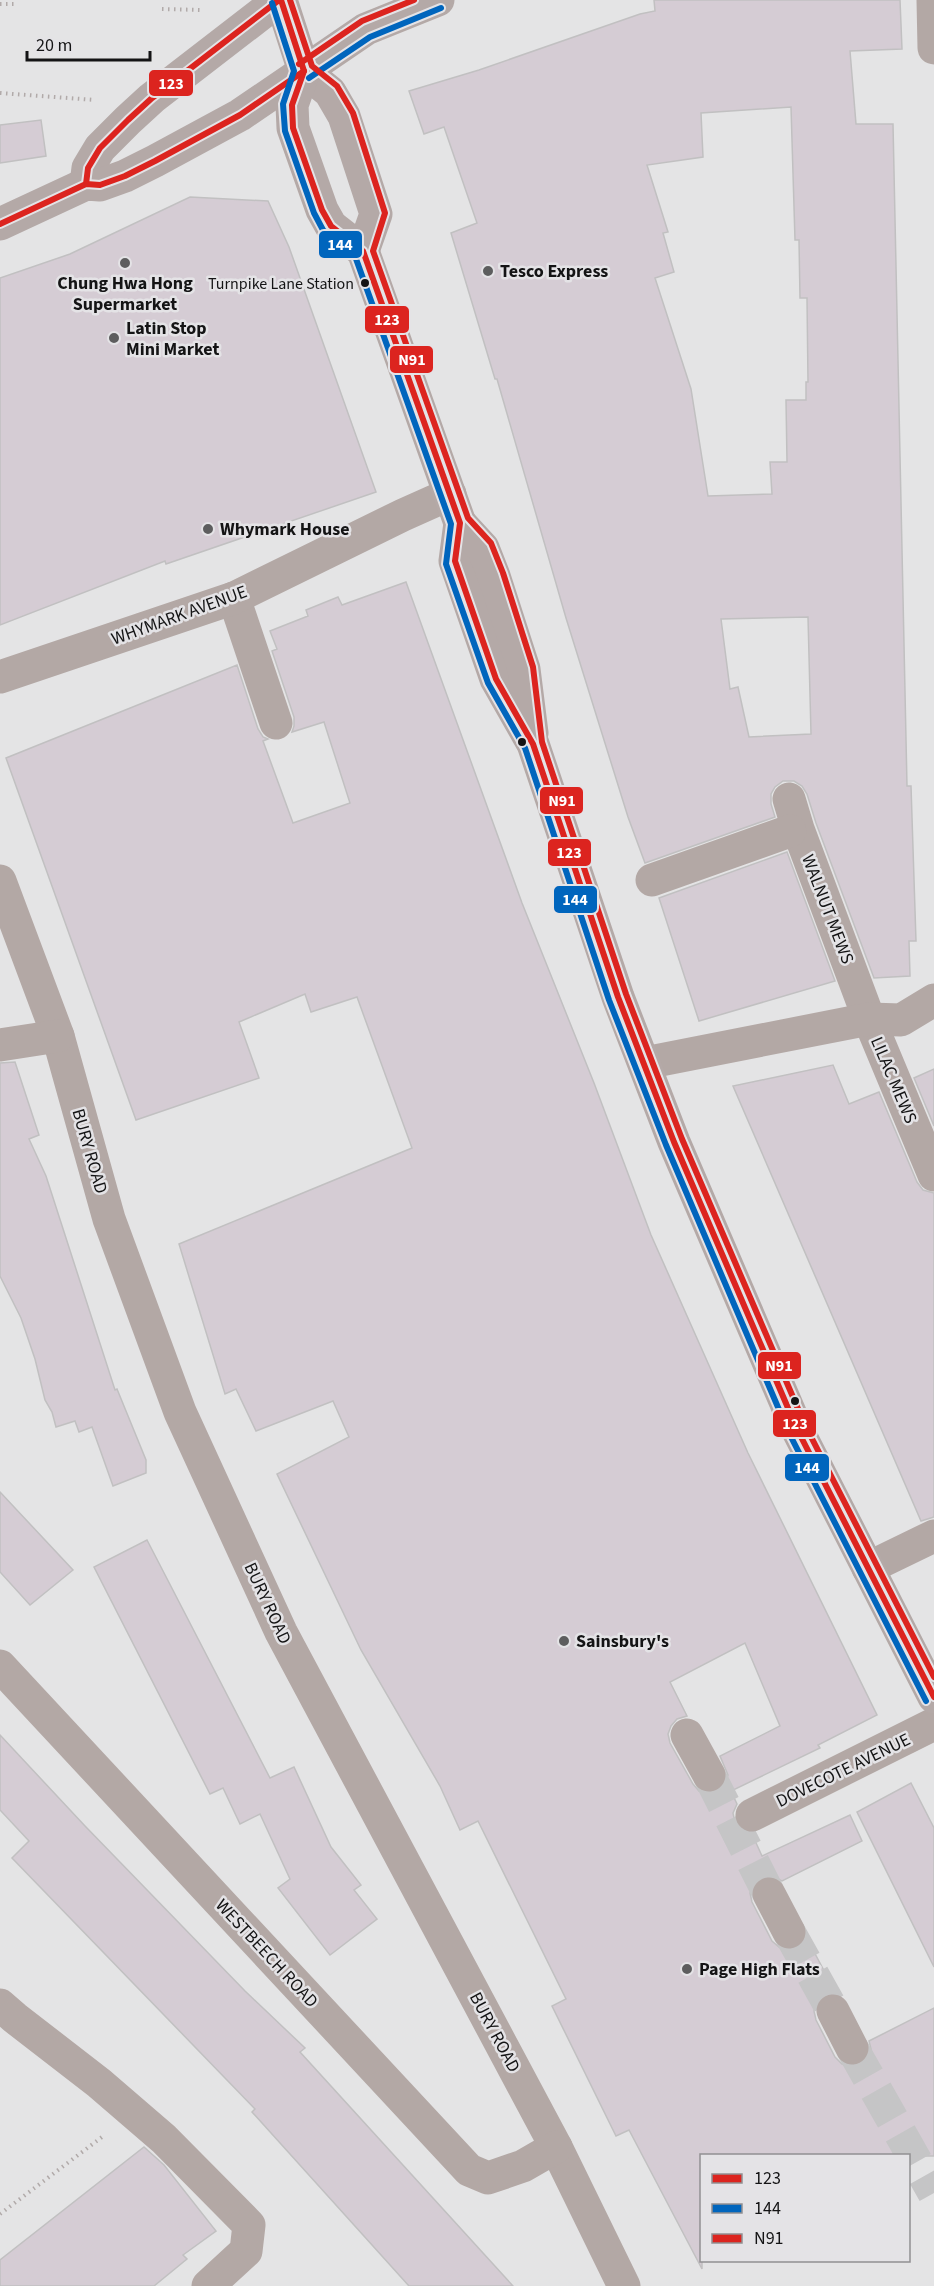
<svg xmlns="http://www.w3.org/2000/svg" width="934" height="2286" font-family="'Source Sans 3',sans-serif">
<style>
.building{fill:#d5ccd4;stroke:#c1c0c1;stroke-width:1.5;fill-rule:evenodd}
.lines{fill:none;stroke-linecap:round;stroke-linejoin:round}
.minor-tunnel{stroke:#c5c5c6;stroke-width:33;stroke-dasharray:33 16;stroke-linecap:butt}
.path{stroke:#b1aaa9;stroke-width:4;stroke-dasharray:1.5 4.5;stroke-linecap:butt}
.minor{stroke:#b3a8a5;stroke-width:33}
.major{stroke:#b4a9a7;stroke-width:33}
.bus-1-casing{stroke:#e4e3e6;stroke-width:10}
.bus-2-casing{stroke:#e4e3e6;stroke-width:10}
.bus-3-casing{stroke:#e4e3e6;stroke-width:10}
.bus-1{stroke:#dc241f;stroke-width:6}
.bus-2{stroke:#0065bd;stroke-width:6}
.bus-3{stroke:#dc241f;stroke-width:6}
.poi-dot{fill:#5d5d5e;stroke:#e4e3e6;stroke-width:2}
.bus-dot{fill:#141415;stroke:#e4e3e6;stroke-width:2}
.labels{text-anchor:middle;stroke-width:5;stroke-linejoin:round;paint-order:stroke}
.bus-label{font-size:16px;fill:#141415;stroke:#e4e3e6;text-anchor:end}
.poi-label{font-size:18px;font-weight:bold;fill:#141415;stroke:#e4e3e6;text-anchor:start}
.street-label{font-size:18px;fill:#141415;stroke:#e4e3e6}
.line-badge{stroke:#e4e3e6;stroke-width:2}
.badge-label{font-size:16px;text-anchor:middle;font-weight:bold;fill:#fff}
</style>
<rect width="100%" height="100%" fill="#e4e4e5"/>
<g class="building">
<path d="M654,0h246l2,49 -52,2 6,73h37l14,662h4l5,155h-7l1,35 -36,2 -58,-155 -9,-29 -5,-8 -8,-5h-11l-8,6 -4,7v10l4,13 -130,46 -17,-46 -62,-199 -69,-239h-2l-44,-146 26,-10 -33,-96 -20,7 -15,-43 70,-21 161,-56 15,-3zM791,107l4,133h4l1,58h7l1,84h-2v18h-20l1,62h-17l2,32 -64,2 -17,-107 -36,-111 19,-6 -11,-39 5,-1 -21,-67 56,-8 -2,-44zM808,617l3,117 -62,3 -11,-50 -8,2 -9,-70z"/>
<polygon points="41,120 46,156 0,163 0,125"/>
<polygon points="190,197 268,201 289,247 376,492 166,564 165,561 0,625 0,278 70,254"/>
<path d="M406,582l116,321 72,180 57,152 97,218 129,262 -59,30 2,3 -89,43 6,13 -4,9 2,10 7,8 10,3 10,22 88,-41 12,26 -80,40 -12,-6 -10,3 -6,6 -4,9 2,9 20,39 7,6 9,4 9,-2 7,-7 2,-5 30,56 -12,2 -7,6 -3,10 2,9 19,37 7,7 10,3 9,-3 7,-6 3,-9 -2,-8 65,-33v148h-232v113l-73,-139 -13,6 -64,-130 14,-7 -88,-178 -18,9 -20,-44 -79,-136 -84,-176 72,-37 -16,-36 -77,30 -20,-42 -11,5 -46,-150 233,-96 -55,-151 -46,15 -6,-18 -66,28 20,56 -123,42 -130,-362 231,-93 21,64 5,8 5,2 -5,2 30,82 57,-20 -26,-81 -32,10 2,-6v-9l-22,-66 5,-2 -7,-18 38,-15 -2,-6 32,-13 4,8zM745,1643l35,83 -60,30 8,19 -3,9 -8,8 -9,2 -9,-3 -6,-7 -23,-41 -2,-9 3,-8 6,-7 10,-3 -17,-34z"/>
<polygon points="787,852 835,981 699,1021 659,898"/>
<polygon points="15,1062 39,1135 29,1139 46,1176 115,1390 117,1389 146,1460 146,1473 113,1486 92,1427 79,1432 75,1421 56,1427 52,1412 45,1400 35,1359 21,1318 0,1276 0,1063"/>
<polygon points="833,1065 849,1104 879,1092 917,1182 923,1190 934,1193 934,1517 921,1521 733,1086"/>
<polygon points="934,1069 934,1126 914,1078"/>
<polygon points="0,1492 73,1570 30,1605 0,1572"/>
<polygon points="147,1540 270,1778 294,1767 331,1847 361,1885 354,1890 377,1919 330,1955 278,1888 290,1879 260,1814 240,1824 223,1788 210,1794 94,1567"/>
<polygon points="0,1735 85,1826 245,1991 305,2048 300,2052 513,2286 409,2286 252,2112 255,2109 12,1858 29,1841 0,1810"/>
<polygon points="911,1783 934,1828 934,1967 857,1812"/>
<polygon points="144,2147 164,2165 216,2231 183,2255 187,2259 154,2286 0,2286 0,2260"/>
</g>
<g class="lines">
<g class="minor-tunnel">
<polyline points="709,1775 769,1894"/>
<polyline points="789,1932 833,2011"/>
<polyline points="852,2048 934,2193"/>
</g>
<g class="path">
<polyline points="0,4 15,4"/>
<polyline points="162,9 202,10"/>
<polyline points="0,93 95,100"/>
<polyline points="0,2214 102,2137"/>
</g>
<g class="minor">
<polyline points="933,0 934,48"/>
<polyline points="234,598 276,723"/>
<polyline points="0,677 234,598 403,515 450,494"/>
<polyline points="789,799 798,829 869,1019 934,1175"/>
<polyline points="652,880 790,831"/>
<polyline points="0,881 58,1036 109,1219 180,1412 281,1632 556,2147 624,2286"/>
<polyline points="0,1045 58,1036"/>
<polyline points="645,1063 869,1019 901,1020 934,1000"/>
<polyline points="868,1568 934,1536"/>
<polyline points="0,1666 469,2170 488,2178 523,2166 556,2147"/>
<polyline points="687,1735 709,1775"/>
<polyline points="752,1815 934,1724"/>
<polyline points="769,1894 789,1932"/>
<polyline points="0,2005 15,2018 99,2083 164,2139 249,2225 246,2251 208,2286"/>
<polyline points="833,2011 852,2048"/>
</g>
<g class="major">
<polyline points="281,0 304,71 330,92 344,116 376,214 363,251"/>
<polyline points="304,71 292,105 293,128 322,210 331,226 363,251 460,523 455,561 496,679 533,744 618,997 674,1142 797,1429 934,1697"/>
<polyline points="86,184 88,168 100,148 128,120 152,98 279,0"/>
<polyline points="0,224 86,184 100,185 125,176 155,161 240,115 366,29 438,0"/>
<polyline points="460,523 483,548 494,576 524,669 532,733"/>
</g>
<g class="bus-1-casing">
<g id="bus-1">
<polyline points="281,0 304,71 292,105 293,128 322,210 331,226 363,251 460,523 455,561 496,679 533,744 618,997 674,1142 797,1429 934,1697"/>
<polyline points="86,184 88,168 100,148 128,120 152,98 279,0"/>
<polyline points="0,224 86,184 100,185 125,176 155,161 240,115 304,71"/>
</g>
</g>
<g class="bus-2-casing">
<g id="bus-2">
<polyline points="272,3 294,71 283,104 285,131 314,213 323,230 355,256 451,524 446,564 488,683 525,748 609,1000 666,1145 789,1433 926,1701"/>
<polyline points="309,78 370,37 441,8"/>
</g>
</g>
<g class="bus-3-casing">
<g id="bus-3">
<polyline points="290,0 312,66 337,86 353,113 385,213 373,251 468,518 491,543 503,573 533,667 542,742 626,994 682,1139 805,1425 934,1677"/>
<polyline points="299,64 362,21 414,0"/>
</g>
</g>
<use href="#bus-1" class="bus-1"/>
<use href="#bus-2" class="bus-2"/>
<use href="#bus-3" class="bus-3"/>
</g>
<g class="poi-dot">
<circle cx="125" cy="263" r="6"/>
<circle cx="488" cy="271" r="6"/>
<circle cx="114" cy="338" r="6"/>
<circle cx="208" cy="529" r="6"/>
<circle cx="564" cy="1641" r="6"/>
<circle cx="687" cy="1969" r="6"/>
</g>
<g class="bus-dot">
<circle cx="365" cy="283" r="5"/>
<circle cx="522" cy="742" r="5"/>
<circle cx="795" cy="1401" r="5"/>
</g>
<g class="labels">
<g class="bus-label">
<text x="354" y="289">Turnpike Lane Station</text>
</g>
<g class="poi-label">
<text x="500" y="277">Tesco Express</text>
<text x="125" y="289" text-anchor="middle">Chung Hwa Hong<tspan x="125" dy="21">Supermarket</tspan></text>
<text x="126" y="334">Latin Stop<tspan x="126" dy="21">Mini Market</tspan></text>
<text x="220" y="535">Whymark House</text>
<text x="576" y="1647">Sainsbury's</text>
<text x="699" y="1975">Page High Flats</text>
</g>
<g class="street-label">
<text transform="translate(179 615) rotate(-20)" y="6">WHYMARK AVENUE</text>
<text transform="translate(828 909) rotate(69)" y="6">WALNUT MEWS</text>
<text transform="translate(894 1080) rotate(67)" y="6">LILAC MEWS</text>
<text transform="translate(90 1151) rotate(74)" y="6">BURY ROAD</text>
<text transform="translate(268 1603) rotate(65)" y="6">BURY ROAD</text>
<text transform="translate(843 1770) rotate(-26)" y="6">DOVECOTE AVENUE</text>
<text transform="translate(267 1953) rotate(47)" y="6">WESTBEECH ROAD</text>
<text transform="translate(495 2032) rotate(62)" y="6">BURY ROAD</text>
</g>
</g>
<g class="line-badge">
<rect x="148" y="69" width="46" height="28" rx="6" fill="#dc241f"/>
<rect x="318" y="230" width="45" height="29" rx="6" fill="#0065bd"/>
<rect x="364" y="305" width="46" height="29" rx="6" fill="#dc241f"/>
<rect x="389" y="345" width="45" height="29" rx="6" fill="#dc241f"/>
<rect x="539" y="786" width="45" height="29" rx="6" fill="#dc241f"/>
<rect x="547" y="838" width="45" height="29" rx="6" fill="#dc241f"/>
<rect x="553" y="885" width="45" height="29" rx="6" fill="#0065bd"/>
<rect x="757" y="1351" width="45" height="29" rx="6" fill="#dc241f"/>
<rect x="772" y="1409" width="45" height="29" rx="6" fill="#dc241f"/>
<rect x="784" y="1453" width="46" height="29" rx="6" fill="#0065bd"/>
</g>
<g class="badge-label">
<text x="171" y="89">123</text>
<text x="340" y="250">144</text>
<text x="387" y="325">123</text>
<text x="412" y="365">N91</text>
<text x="562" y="806">N91</text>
<text x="569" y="858">123</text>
<text x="575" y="905">144</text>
<text x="779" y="1371">N91</text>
<text x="795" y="1429">123</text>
<text x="807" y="1473">144</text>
</g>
<rect x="700" y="2154" width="210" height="108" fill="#e4e3e6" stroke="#919092" stroke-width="1.5"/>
<rect x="712" y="2174" width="30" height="9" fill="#dc241f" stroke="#919092" stroke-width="1.5"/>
<text x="754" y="2184" font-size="18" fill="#141415">123</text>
<rect x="712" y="2204" width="30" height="9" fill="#0065bd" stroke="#919092" stroke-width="1.5"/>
<text x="754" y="2214" font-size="18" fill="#141415">144</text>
<rect x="712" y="2234" width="30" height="9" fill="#dc241f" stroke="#919092" stroke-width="1.5"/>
<text x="754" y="2244" font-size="18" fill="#141415">N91</text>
<path d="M27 51v9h123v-9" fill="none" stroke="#141415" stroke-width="3"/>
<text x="36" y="51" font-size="18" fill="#141415" stroke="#e4e3e6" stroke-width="4.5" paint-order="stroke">20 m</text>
</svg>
